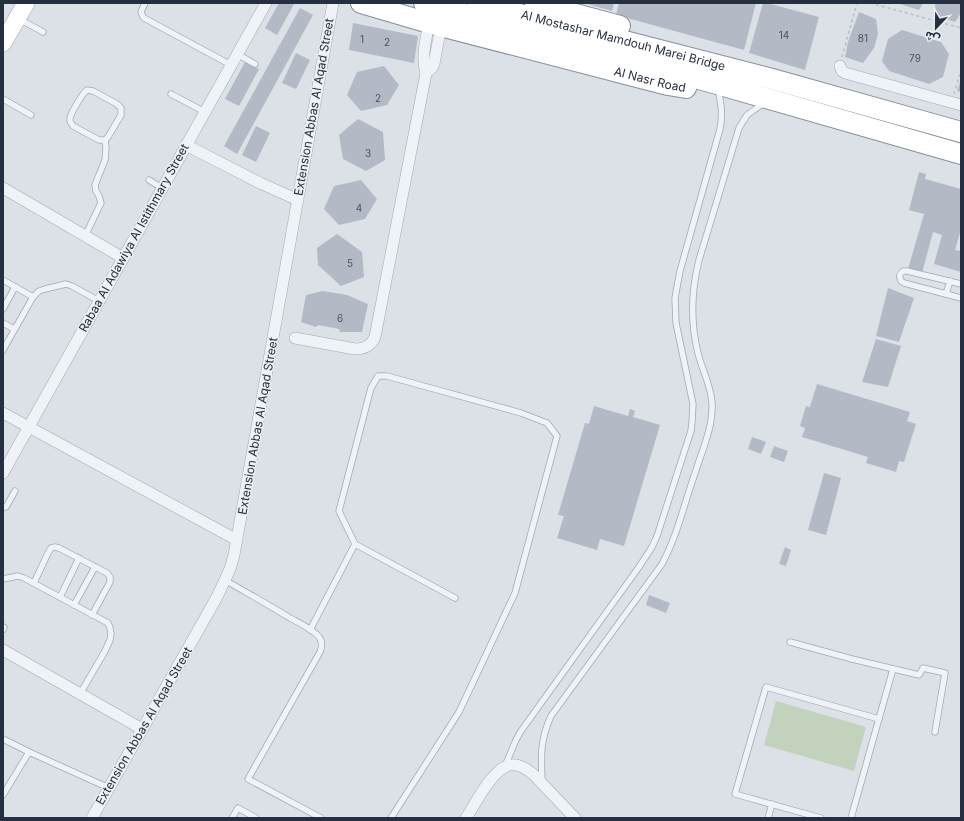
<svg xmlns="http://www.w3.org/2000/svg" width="964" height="821" font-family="Inter,'Noto Sans Arabic',sans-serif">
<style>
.green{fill:#c3d2bd}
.building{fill:#b3bac5}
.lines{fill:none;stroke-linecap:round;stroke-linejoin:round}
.lane-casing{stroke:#a1a8b2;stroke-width:7}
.street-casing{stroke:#a1a8b2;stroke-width:12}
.primary-casing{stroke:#9ba5b4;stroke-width:18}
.highway-casing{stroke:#838f9f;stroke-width:22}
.path{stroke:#babfc6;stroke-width:1.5;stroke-dasharray:3 3;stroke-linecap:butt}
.lane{stroke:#eff2f6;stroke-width:5.5}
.street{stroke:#eff2f6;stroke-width:11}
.primary{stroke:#fff;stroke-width:17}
.highway{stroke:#fff;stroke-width:20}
.labels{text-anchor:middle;stroke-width:3;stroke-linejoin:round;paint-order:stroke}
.number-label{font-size:10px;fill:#485260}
.street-label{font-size:12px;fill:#252f3f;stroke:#ecf0f5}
</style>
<rect width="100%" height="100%" fill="#dce1e8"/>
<polygon class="green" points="776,701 866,727 854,771 764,745"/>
<g class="building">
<polygon points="279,3 292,3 294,4 277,35 265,28"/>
<polygon points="584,3 614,3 612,11"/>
<polygon points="619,3 756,3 744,50 616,15"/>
<polygon points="763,3 767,3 819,17 805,70 749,53"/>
<polygon points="900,3 923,3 919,10 900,4"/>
<polygon points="935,3 961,3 961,13 955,22 936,16"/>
<polygon points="300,8 313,15 237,154 224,146"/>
<polygon points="859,12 876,19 878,34 874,48 863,63 845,57 848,42"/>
<polygon points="353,23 418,36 414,63 349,50"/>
<polygon points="902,30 941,42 949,54 943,77 929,84 889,71 882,61 888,39"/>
<polygon points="296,53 310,60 296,89 282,83"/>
<polygon points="245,62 259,69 239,106 225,99"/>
<polygon points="384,66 399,85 387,105 361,111 347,95 357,72"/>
<polygon points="961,79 961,92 957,91"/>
<polygon points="358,119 383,132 385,160 366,171 343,159 339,135"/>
<polygon points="256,126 270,133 256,162 242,155"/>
<polygon points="919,172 926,174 925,179 961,189 961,229 955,250 961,251 961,272 934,264 942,235 933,232 922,273 908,269 924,214 909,210"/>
<polygon points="361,180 377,199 365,219 339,225 324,209 334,186"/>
<polygon points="337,234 362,252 364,277 341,286 318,265 317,248"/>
<polygon points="888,288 914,298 899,342 876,336"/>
<polygon points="323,291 347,295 368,304 362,332 340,332 339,329 318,325 316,327 301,322 306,295"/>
<polygon points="876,339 901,346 888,387 862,382"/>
<polygon points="817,384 910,412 907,421 916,424 904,462 899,461 896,472 866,463 868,457 802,437 805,428 800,426 806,406 810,407"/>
<polygon points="594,406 628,416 630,409 635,411 633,417 660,425 624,546 600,539 597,550 557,538 564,516 558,515 585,423 589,424"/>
<polygon points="752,437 766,442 761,454 748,449"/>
<polygon points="774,446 788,451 784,462 770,457"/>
<polygon points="824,473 841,478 826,535 808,530"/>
<polygon points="785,547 791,550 786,566 779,564"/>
<polygon points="649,595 670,603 666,613 646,605"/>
</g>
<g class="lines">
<g class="lane-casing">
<g id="lane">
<polyline points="145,3 141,12 143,17 144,18 231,65"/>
<polyline points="19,19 43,32"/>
<polyline points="237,54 255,64"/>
<path d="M87,90l6,1 24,13 4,4v7l-13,22 -3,3h-6l-26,-14c-1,-2 -3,-3 -3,-6 -1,-5 13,-27 17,-30z"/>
<polyline points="171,94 205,112"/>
<polyline points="3,99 31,115"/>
<polyline points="149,180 162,188"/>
<polyline points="85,236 101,203 99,196 96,191 95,185 105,160 106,148 105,140"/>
<polyline points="3,280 33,297"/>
<path d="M961,284l-54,-13h-4c-4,3 -4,5 -2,10l3,2 57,15"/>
<polyline points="946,294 950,281"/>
<polyline points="3,309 15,287"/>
<polyline points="3,323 14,329"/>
<polyline points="3,350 33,297 39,291 45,289 66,284 72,286 99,301"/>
<polyline points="3,507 6,507 15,491"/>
<polyline points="3,579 18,576 24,578 108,623 110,628 111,634 110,640 105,651 80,694"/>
<path d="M225,580c22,13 44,25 65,38 9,5 23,11 29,19 4,5 3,10 1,15l-72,127 73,39"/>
<polyline points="34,583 48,553 51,548 55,547 59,548 107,573 110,577 110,582 92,615"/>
<polyline points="60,597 79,558"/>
<polyline points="74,605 95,567"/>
<polyline points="3,630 4,627"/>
<polyline points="310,630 355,544"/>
<polyline points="790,642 852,659 919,675 923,668 945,673 935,732"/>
<polyline points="3,739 29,752 109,788"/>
<path d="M505,766l11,-26 5,-9 118,-164 13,-20 5,-11 34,-105 1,-9 1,-18 -17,-81 -1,-25 5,-27 40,-142c3,-14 1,-26 -2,-41"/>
<path d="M542,781c-1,-25 -2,-41 9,-65l111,-152c14,-26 21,-55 30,-82 4,-11 7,-22 11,-32 5,-16 10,-30 9,-47 -1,-18 -10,-33 -14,-50 -8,-32 -7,-61 1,-93l40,-132 8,-13 17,-12"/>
<polyline points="3,795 29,752"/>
<polyline points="232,818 238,808 256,818"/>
<polyline points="391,818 459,712 515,593 557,436 547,423 521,413 387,376 378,376 371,388 339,511 355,544 455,598"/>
<polyline points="768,818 772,804"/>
<polyline points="821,818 735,794 766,687 879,719"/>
<polyline points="851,818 893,669"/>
</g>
</g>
<g class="street-casing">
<g id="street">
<polyline points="840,66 842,71 845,73 961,105"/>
<polyline points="426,73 432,68 434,64 441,26"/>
<polyline points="186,145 260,183 298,200"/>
<polyline points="3,188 123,258"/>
<path d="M295,338l60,11c10,0 16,-3 20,-12l51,-264c-5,-16 0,-34 3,-50"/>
<polyline points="3,413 237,540"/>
<polyline points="3,473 266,3"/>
<polyline points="3,650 142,729"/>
<polyline points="92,818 217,597 230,569 234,555 333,3"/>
<path d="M466,818c10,-15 26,-49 44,-53 9,-2 17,4 23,9l42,44"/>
</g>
</g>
<g class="primary-casing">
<polyline id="primary" points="3,43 26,3"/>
</g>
<g class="highway-casing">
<g id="highway">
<path id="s1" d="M361,3l68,20 239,62 18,3"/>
<polyline points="424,3 717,84 961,154"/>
<path id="s2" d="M477,3l295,76 189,53"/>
<polyline points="535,3 620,26"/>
</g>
</g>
<g class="path">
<polyline points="870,3 961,28"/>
<polyline points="842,57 857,3"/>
<polyline points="954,94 961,70"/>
</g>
<use href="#lane" class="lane"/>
<use href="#street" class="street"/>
<use href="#primary" class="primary"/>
<use href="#highway" class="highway"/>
</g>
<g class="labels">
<g class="number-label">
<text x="784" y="39">14</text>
<text x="863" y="42">81</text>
<text x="362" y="43">1</text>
<text x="387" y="46">2</text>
<text x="915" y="62">79</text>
<text x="378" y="102">2</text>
<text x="368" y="157">3</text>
<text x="359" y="212">4</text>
<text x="350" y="267">5</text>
<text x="340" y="322">6</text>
</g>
<g class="street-label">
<text dy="4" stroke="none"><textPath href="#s2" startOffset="151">Al Mostashar Mamdouh Marei Bridge</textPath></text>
<text dy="4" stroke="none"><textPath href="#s1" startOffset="299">Al Nasr Road</textPath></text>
<text transform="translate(314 107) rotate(-80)" y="4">Extension Abbas Al Aqad Street</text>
<text transform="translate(134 238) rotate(-61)" y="4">Rabaa Al Adawiya Al Istithmary Street</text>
<text transform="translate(258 426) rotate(-80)" y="4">Extension Abbas Al Aqad Street</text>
<text transform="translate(144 726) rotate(-60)" y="4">Extension Abbas Al Aqad Street</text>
</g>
</g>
<rect width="964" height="821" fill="none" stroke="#252f3f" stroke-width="8"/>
<g transform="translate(936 28) rotate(202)" stroke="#ecf0f5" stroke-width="3" paint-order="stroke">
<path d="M0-3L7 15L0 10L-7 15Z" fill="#252f3f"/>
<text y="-6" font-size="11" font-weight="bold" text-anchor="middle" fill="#252f3f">ش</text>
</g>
</svg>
